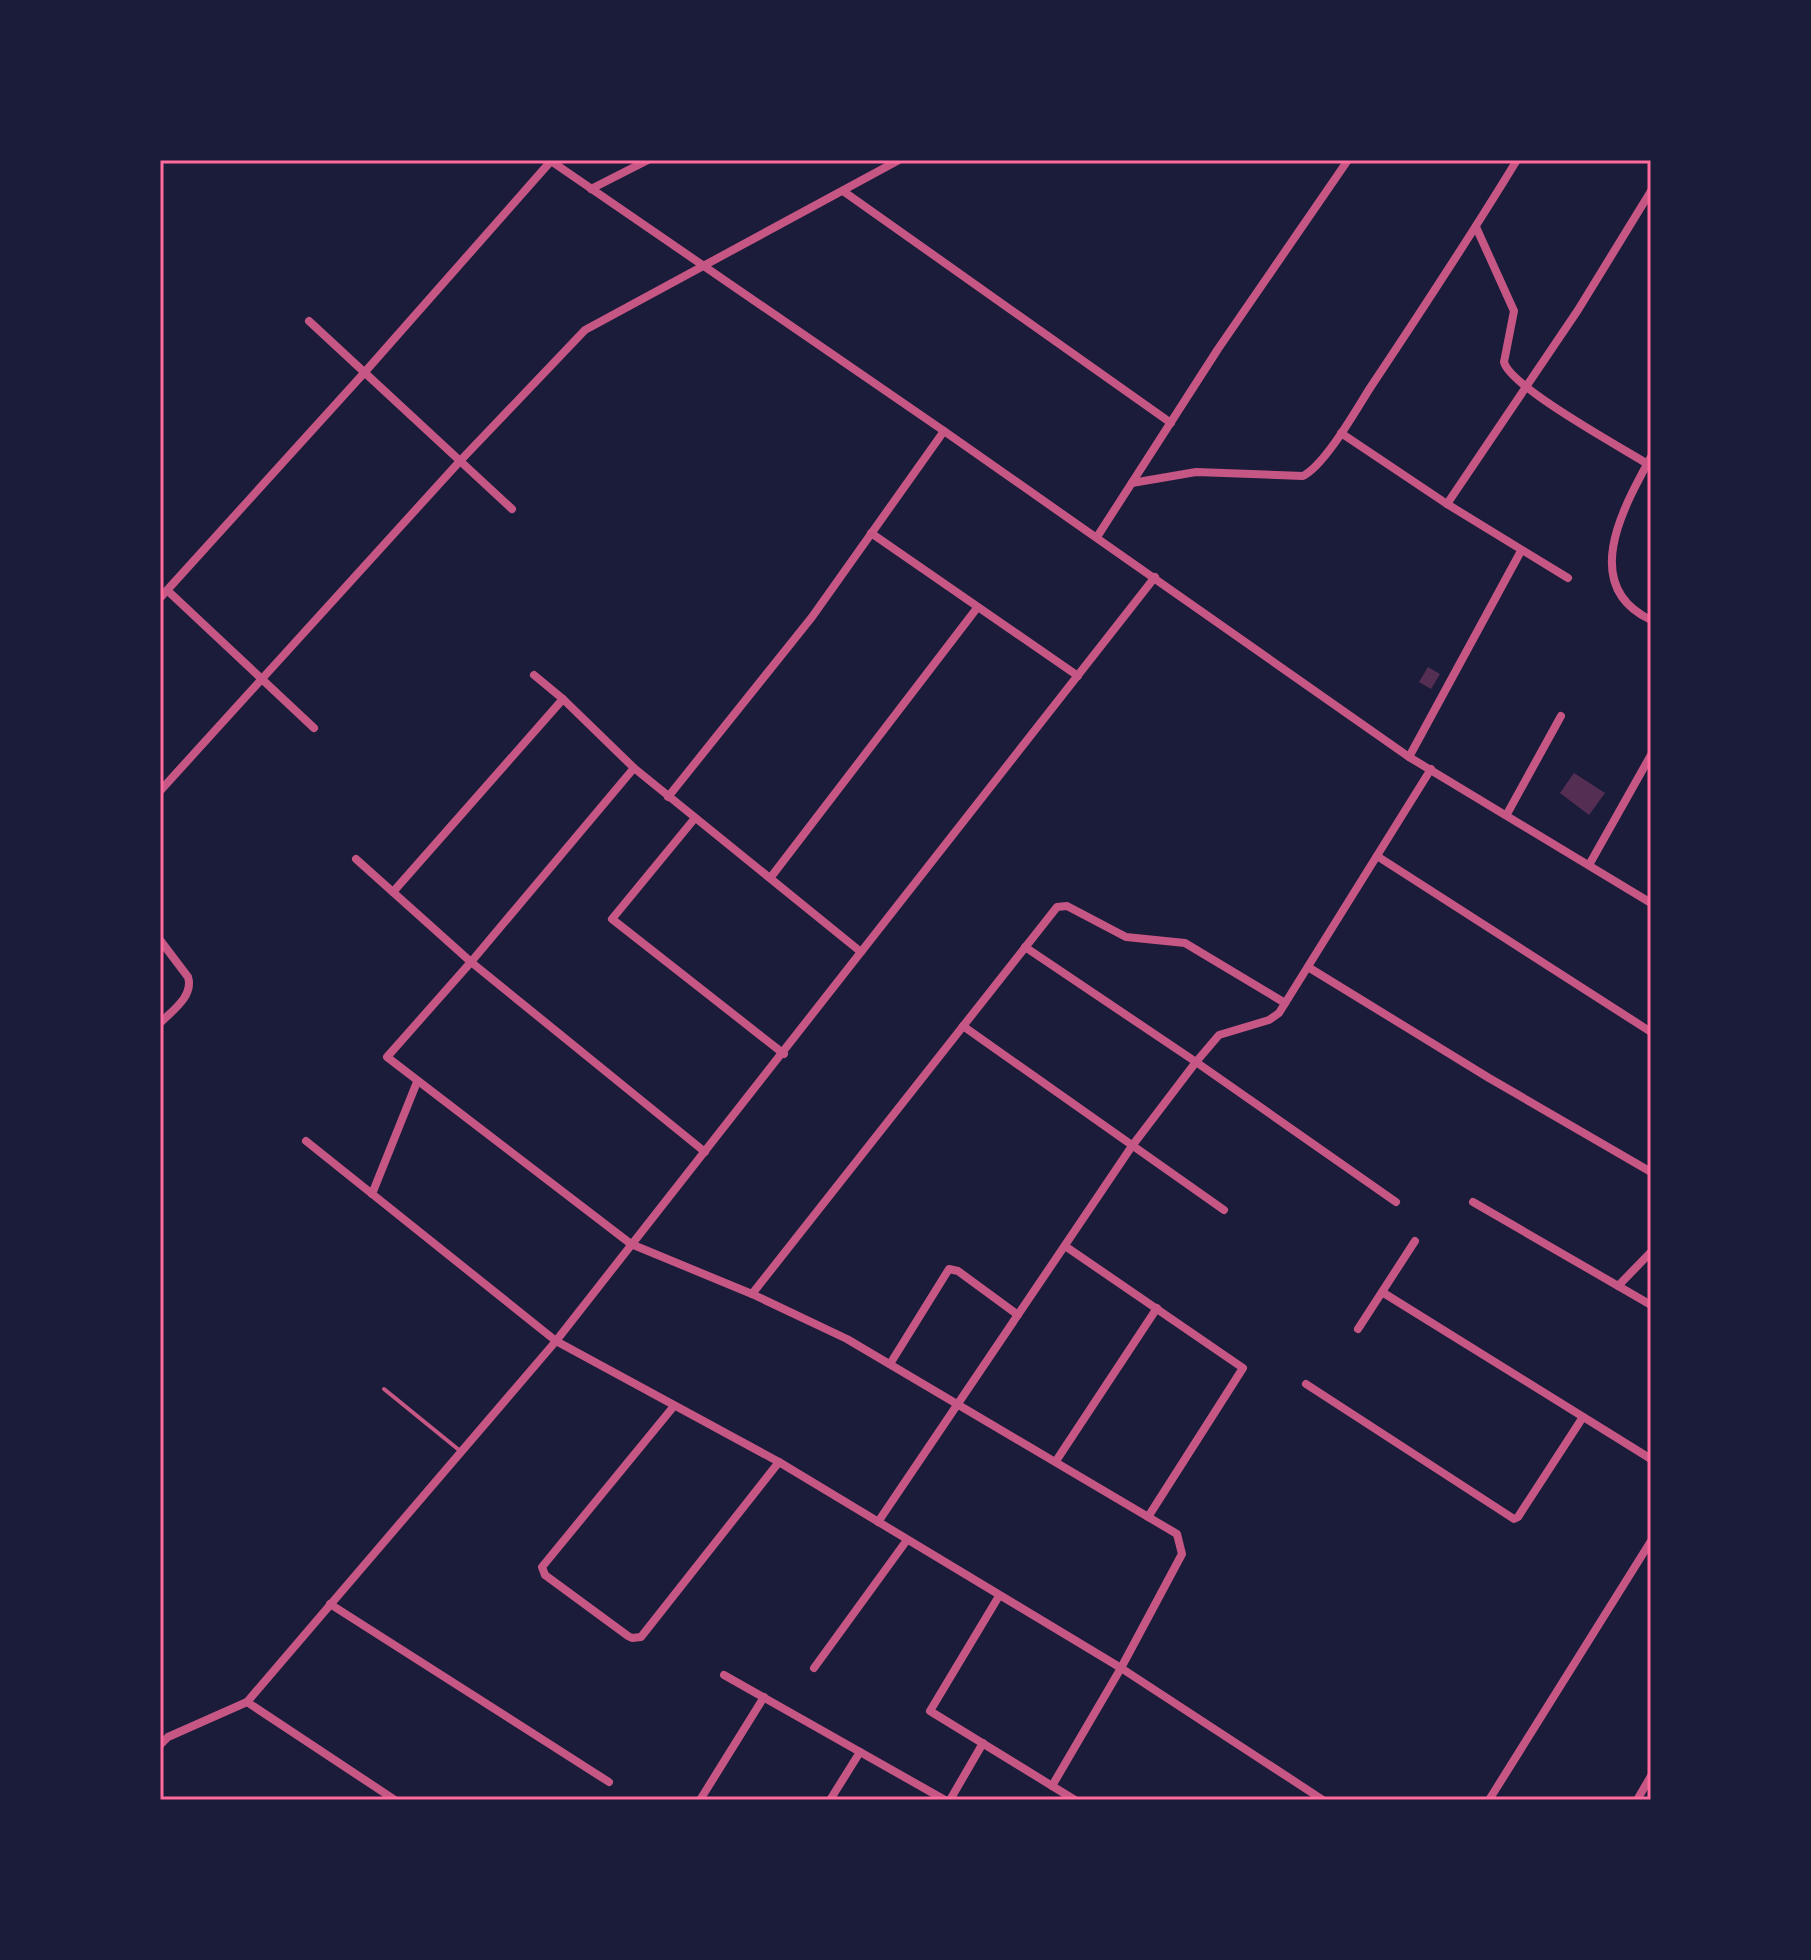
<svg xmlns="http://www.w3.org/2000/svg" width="1811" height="1960" font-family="'Golos Text',sans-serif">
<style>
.building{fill:#542f53}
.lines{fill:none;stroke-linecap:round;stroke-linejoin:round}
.service{stroke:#c65784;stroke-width:4}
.minor{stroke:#c65784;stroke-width:8}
.neatline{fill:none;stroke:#ff6b9d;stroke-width:3}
</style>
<rect width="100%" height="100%" fill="#1b1b3a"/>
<g class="building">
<polygon points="1428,667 1440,674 1431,689 1419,682"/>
<polygon points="1574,773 1605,793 1589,815 1560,793"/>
</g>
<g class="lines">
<polyline class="service" points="384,1389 459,1450"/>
<g class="minor">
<polyline points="591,189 648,160"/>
<polyline points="843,191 1171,423"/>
<path d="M1476,227l38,84 -10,51c6,25 120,87 147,104"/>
<polyline points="309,321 512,509"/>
<polyline points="1341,433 1447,504 1568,578"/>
<path d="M1651,457c-28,51 -72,129 0,163"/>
<path d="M1132,483l64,-11 107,4c22,-11 53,-66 67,-88 50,-75 100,-151 147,-228"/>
<polyline points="1447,504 1578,310 1651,191"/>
<polyline points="871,533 1078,676"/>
<polyline points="1097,537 1218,349 1348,160"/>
<polyline points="168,591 314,728"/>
<polyline points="160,598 364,373 551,161 944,431 1409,757 1651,903"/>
<polyline points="534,675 563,699 634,768 861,952"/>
<polyline points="1409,757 1521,551"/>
<polyline points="634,768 471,962 387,1057 631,1244 752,1294 847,1339 1177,1534 1182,1554 1121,1668 1052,1786"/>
<polyline points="160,791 460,461 585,330 899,160"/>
<polyline points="668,797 812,617 944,431"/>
<polyline points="1507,814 1561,716"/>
<polyline points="695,818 612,919 784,1054"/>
<polyline points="1377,856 1651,1032"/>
<polyline points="356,859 471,962 705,1152"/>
<polyline points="1589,865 1651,755"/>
<polyline points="771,877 977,608"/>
<polyline points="393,892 563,699"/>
<path d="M160,940l28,37c6,19 -16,34 -28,46"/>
<polyline points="1025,947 1196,1062 1396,1202"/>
<polyline points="1308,967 1489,1078 1651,1172"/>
<polyline points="963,1026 1224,1210"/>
<polyline points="306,1141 556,1341 779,1462 1121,1668 1323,1800"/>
<polyline points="372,1194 417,1082"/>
<polyline points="1473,1202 1651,1305"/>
<polyline points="1065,1246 1243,1368 1148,1517"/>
<polyline points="1618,1286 1651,1252"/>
<polyline points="1382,1292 1651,1459"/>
<polyline points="752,1294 1057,907 1067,906 1126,937 1185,943 1285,1003"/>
<polyline points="1358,1329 1415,1241"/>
<polyline points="890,1364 949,1269 958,1271 1018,1315"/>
<polyline points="1306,1384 1514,1519 1518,1517 1583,1417"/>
<polyline points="674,1406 542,1567 545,1575 628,1636 632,1638 641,1637 779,1462"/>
<polyline points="1056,1461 1157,1308"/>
<polyline points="878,1522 1132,1146 1196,1062 1219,1035 1269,1020 1279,1013 1431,769"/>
<polyline points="999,1596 930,1711 1075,1800"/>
<polyline points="330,1604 609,1782"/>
<polyline points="814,1668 907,1540"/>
<polyline points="724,1675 945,1800"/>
<polyline points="247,1702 395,1800"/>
<polyline points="160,1745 168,1737 247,1702 556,1341 1155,577"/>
<polyline points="700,1800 764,1697"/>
<polyline points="830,1800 860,1752"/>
<polyline points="950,1800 983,1743"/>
<polyline points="1489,1800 1651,1541"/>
<polyline points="1637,1800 1651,1776"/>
</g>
</g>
<rect width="1811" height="1960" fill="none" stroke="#1b1b3a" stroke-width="324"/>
<rect x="162" y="162" width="1487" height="1636" class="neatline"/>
</svg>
